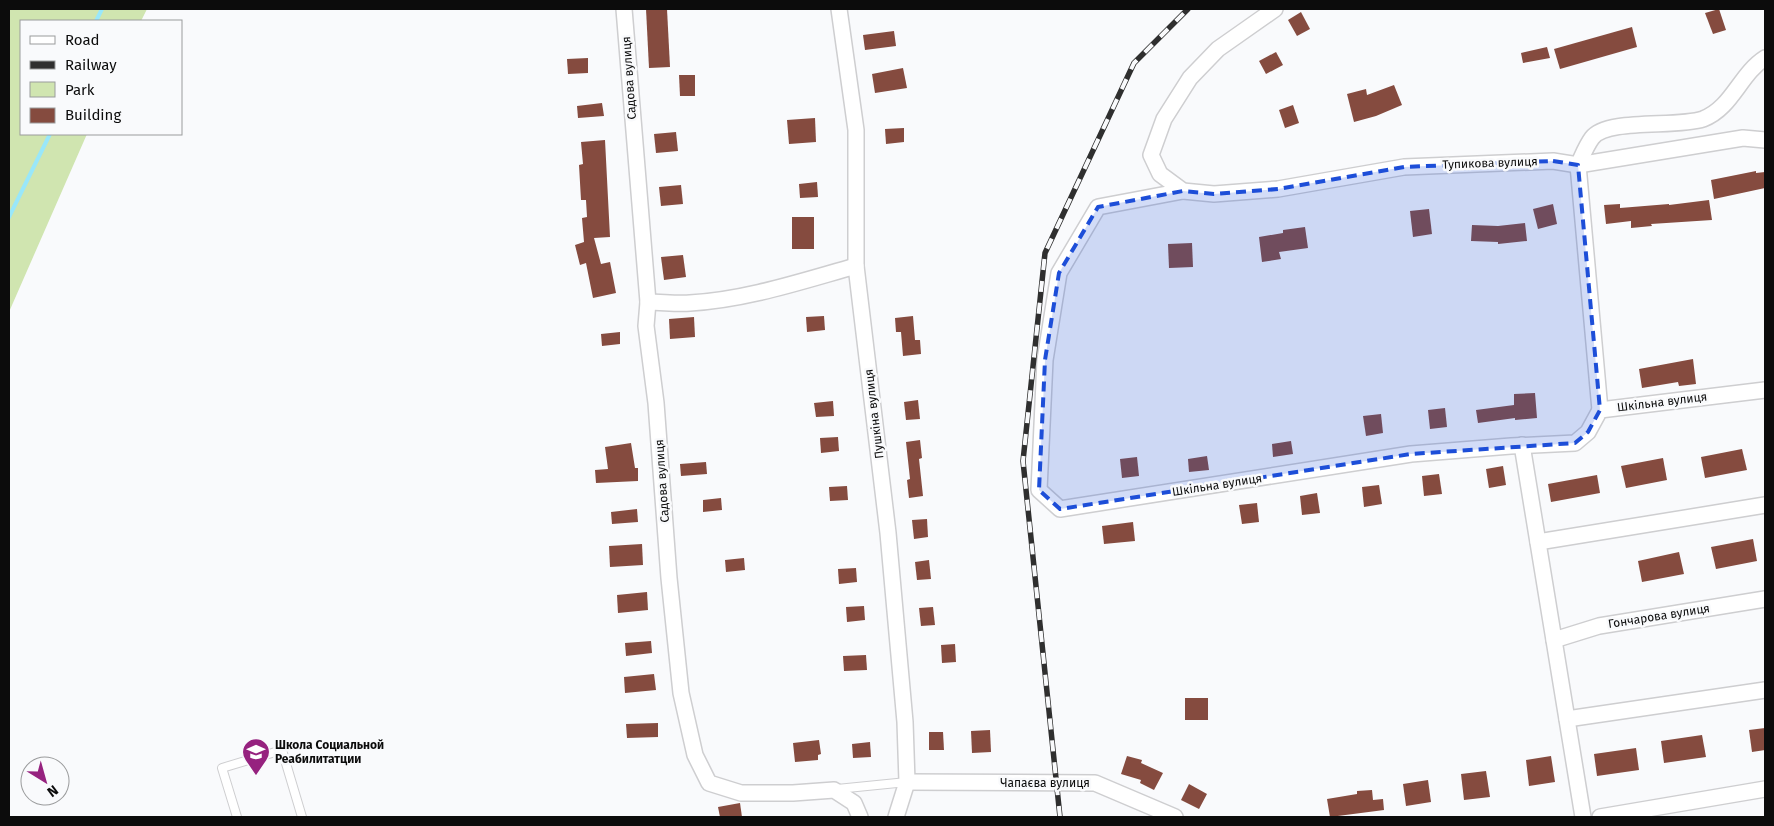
<svg xmlns="http://www.w3.org/2000/svg" width="1774" height="826" font-family="'Fira Sans',sans-serif">
<style>
.green{fill:#d0e5b0}
.lines{fill:none;stroke-linecap:round;stroke-linejoin:round}
.stream{stroke:#99e7fa;stroke-width:4}
.building{fill:#854b3f}
.lane-casing{stroke:#ceced0;stroke-width:10}
.street-casing{stroke:#ceced0;stroke-width:18}
.lane{stroke:#fff;stroke-width:8}
.street{stroke:#fff;stroke-width:15}
.rail-casing{stroke:#2f2f2f;stroke-width:5.5}
.rail{stroke:#f9fafc;stroke-width:4;stroke-dasharray:11;stroke-linecap:butt}
.marked{fill:#1d4ed8;fill-opacity:0.2;stroke:#1d4ed8;stroke-width:4;stroke-dasharray:10 6;stroke-linejoin:round}
.labels{text-anchor:middle;stroke-width:5;stroke-linejoin:round;paint-order:stroke}
.street-label{font-size:12px;fill:#0c0c0c;stroke:#f9fafc}
.poi-label{font-size:12px;font-weight:bold;fill:#0c0c0c;stroke:#f9fafc;text-anchor:start}
</style>
<rect width="100%" height="100%" fill="#f9fafc"/>
<polygon class="green" points="9,9 147,9 141,21 21,21 21,134 87,134 9,312"/>
<g class="lines">
<g class="stream">
<polyline points="96,21 102,9"/>
<polyline points="9,217 50,134"/>
</g>
</g>
<g class="building">
<polygon points="646,9 667,9 670,67 649,68"/>
<polygon points="1719,9 1726,30 1713,34 1705,13"/>
<polygon points="1301,12 1310,29 1297,36 1288,20"/>
<polygon points="1632,27 1637,47 1560,69 1554,49"/>
<polygon points="894,31 896,46 865,50 863,35"/>
<polygon points="1547,47 1550,58 1523,63 1521,53"/>
<polygon points="1276,52 1283,65 1266,74 1259,61"/>
<polygon points="588,58 588,73 568,74 567,59"/>
<polygon points="903,68 907,88 875,93 872,74"/>
<polygon points="679,75 695,75 695,96 680,96"/>
<polygon points="1394,85 1402,105 1376,116 1354,122 1347,94 1366,89 1367,95"/>
<polygon points="602,103 604,116 578,118 577,106"/>
<polygon points="1293,105 1299,123 1285,128 1279,110"/>
<polygon points="815,118 816,142 789,144 787,120"/>
<polygon points="904,128 904,142 886,144 885,129"/>
<polygon points="676,132 678,151 656,153 654,134"/>
<polygon points="605,140 610,237 594,238 601,264 610,262 616,293 593,298 586,263 580,265 575,245 584,242 582,218 587,217 586,200 581,200 579,165 583,164 581,142"/>
<polygon points="1756,171 1756,173 1765,172 1765,188 1714,199 1711,180"/>
<polygon points="817,182 818,197 800,198 799,184"/>
<polygon points="681,185 683,204 661,206 659,187"/>
<polygon points="1709,200 1712,220 1651,224 1652,226 1631,228 1631,221 1606,224 1604,205 1620,204 1620,208 1669,204 1669,205"/>
<polygon points="1553,204 1557,224 1538,229 1533,209"/>
<polygon points="1429,209 1432,234 1413,237 1410,211"/>
<rect x="792" y="217" width="22" height="32"/>
<polygon points="1525,223 1527,241 1498,244 1498,242 1471,241 1472,225 1498,226"/>
<polygon points="1305,227 1308,248 1279,252 1281,259 1262,262 1259,237 1283,233 1283,230"/>
<polygon points="1192,243 1193,267 1169,268 1168,244"/>
<polygon points="683,255 686,277 664,280 661,257"/>
<polygon points="824,316 825,330 807,332 806,317"/>
<polygon points="913,316 915,340 920,340 921,354 903,356 901,332 896,332 895,318"/>
<polygon points="694,317 695,337 670,339 669,319"/>
<polygon points="620,332 620,344 602,346 601,334"/>
<polygon points="1693,359 1696,384 1679,386 1678,382 1642,388 1639,369"/>
<polygon points="1535,393 1537,418 1515,420 1515,418 1478,423 1476,410 1514,405 1514,394"/>
<polygon points="918,400 920,419 906,420 904,402"/>
<polygon points="833,401 834,416 816,417 814,403"/>
<polygon points="1445,408 1447,427 1430,429 1428,410"/>
<polygon points="1381,414 1383,433 1366,436 1363,416"/>
<polygon points="838,437 839,451 821,453 820,438"/>
<polygon points="920,440 922,458 919,459 923,496 909,498 907,480 910,479 906,442"/>
<polygon points="1291,441 1293,454 1273,457 1272,444"/>
<polygon points="631,443 635,468 638,468 638,481 596,483 595,470 608,469 605,447"/>
<polygon points="1742,449 1747,470 1705,478 1701,457"/>
<polygon points="1207,456 1209,470 1189,472 1188,459"/>
<polygon points="1137,457 1139,476 1122,478 1120,459"/>
<polygon points="1663,458 1667,480 1626,488 1621,466"/>
<polygon points="706,462 707,474 681,476 680,464"/>
<polygon points="1503,466 1506,485 1489,488 1486,469"/>
<polygon points="1439,474 1442,494 1424,496 1422,476"/>
<polygon points="1597,475 1600,493 1551,502 1548,484"/>
<polygon points="1379,485 1382,504 1364,507 1362,487"/>
<polygon points="847,486 848,500 830,501 829,487"/>
<polygon points="1317,493 1320,513 1302,515 1300,496"/>
<polygon points="721,498 722,510 703,512 703,500"/>
<polygon points="1257,503 1259,522 1242,524 1239,505"/>
<polygon points="637,509 638,522 612,524 611,512"/>
<polygon points="927,519 928,537 914,539 912,520"/>
<polygon points="1133,522 1135,541 1104,544 1102,526"/>
<polygon points="1753,539 1757,561 1716,569 1711,547"/>
<polygon points="642,544 643,565 610,567 609,546"/>
<polygon points="1679,552 1684,574 1642,582 1638,561"/>
<polygon points="744,558 745,570 726,572 725,560"/>
<polygon points="929,560 931,579 917,580 915,562"/>
<polygon points="856,568 857,582 839,584 838,569"/>
<polygon points="647,592 648,610 618,613 617,595"/>
<polygon points="864,606 865,620 847,622 846,607"/>
<polygon points="933,607 935,625 921,626 919,608"/>
<polygon points="651,641 652,653 626,656 625,643"/>
<polygon points="955,644 956,662 942,663 941,645"/>
<polygon points="866,655 867,670 844,671 843,656"/>
<polygon points="654,674 656,690 625,693 624,677"/>
<rect x="1185" y="698" width="23" height="22"/>
<polygon points="658,723 658,737 627,738 626,724"/>
<polygon points="1765,728 1765,750 1752,752 1749,730"/>
<polygon points="990,730 991,752 972,753 971,731"/>
<polygon points="929,732 943,732 944,750 929,750"/>
<polygon points="1702,735 1706,757 1664,763 1661,741"/>
<polygon points="819,740 821,754 818,755 818,760 795,762 793,743"/>
<polygon points="870,742 871,757 853,758 852,744"/>
<polygon points="1636,748 1639,770 1597,776 1594,754"/>
<polygon points="1127,756 1142,760 1141,763 1163,773 1154,790 1140,783 1141,780 1121,774"/>
<polygon points="1551,756 1555,782 1529,786 1526,760"/>
<polygon points="1486,771 1490,797 1464,800 1461,774"/>
<polygon points="1428,780 1431,802 1406,806 1403,784"/>
<polygon points="1189,784 1207,794 1199,809 1181,800"/>
<polygon points="1372,790 1373,800 1383,799 1384,810 1330,817 1327,799 1357,794 1357,791"/>
<polygon points="740,803 742,817 720,817 718,807"/>
</g>
<g class="lines">
<g class="lane-casing">
<g id="lane">
<polyline points="837,789 907,782"/>
<polyline points="237,817 222,768 282,750 302,817"/>
</g>
</g>
<g class="street-casing">
<g id="street">
<polyline points="624,9 648,302 646,326 656,403 669,578 681,693 695,755 709,783 741,793 793,793 834,790 854,803 860,817"/>
<polyline points="839,9 856,130 856,266 888,533 905,722 907,782 896,817"/>
<polyline points="1275,9 1218,49 1190,78 1164,119 1151,155 1160,174 1183,191 1214,194 1278,189 1404,167 1553,161 1578,165 1743,138 1765,140"/>
<polyline points="1183,191 1098,207 1059,273 1045,360 1039,490 1060,509 1411,454 1511,446 1575,443 1588,432 1600,410 1765,390"/>
<path d="M648,302c14,0 28,2 42,1 56,-3 112,-22 166,-37"/>
<path d="M1600,410l-22,-245c4,-8 8,-19 14,-27 15,-20 85,-10 111,-19 29,-11 37,-45 62,-61"/>
<polyline points="1522,445 1583,817"/>
<polyline points="1538,542 1765,505"/>
<polyline points="1554,640 1599,626 1765,599"/>
<polyline points="1567,719 1765,690"/>
<polyline points="907,782 1095,783 1175,817"/>
<polyline points="1600,817 1765,789"/>
</g>
</g>
<use href="#lane" class="lane"/>
<use href="#street" class="street"/>
<g class="rail-casing">
<polyline id="rail" points="1060,817 1023,461 1045,253 1134,63 1188,9"/>
</g>
<use href="#rail" class="rail"/>
</g>
<path class="marked" d="M1553,161l25,4 22,245 -12,22 -13,11 -164,11 -351,55 -21,-19 6,-130 14,-87 39,-66 85,-16 31,3 64,-5 126,-22z"/>
<defs>
<g id="university-pin" transform="scale(1.4375)"><path d="M0 17L-7.5 6A9.5 9.5 0 1 1 7.5 6Z" fill="#96227f" stroke="#f9fafc"/><path d="M0-5L7-2L0 1L-7-2ZM-4 1L0 2.5L4 1V4Q0 6-4 4Z" fill="#fff"/></g>
</defs>
<g fill-rule="evenodd">
<use href="#university-pin" x="256" y="752"/>
</g>
<g class="labels">
<g class="street-label">
<text transform="translate(629 78) rotate(-94)" y="4">Садова вулиця</text>
<text transform="translate(1490 163) rotate(-2)" y="4">Тупикова вулиця</text>
<text transform="translate(1662 402) rotate(-7)" y="4">Шкільна вулиця</text>
<text transform="translate(874 414) rotate(-97)" y="4">Пушкіна вулиця</text>
<text transform="translate(662 481) rotate(-94)" y="4">Садова вулиця</text>
<text transform="translate(1217 485) rotate(-9)" y="4">Шкільна вулиця</text>
<text transform="translate(1659 616) rotate(-9)" y="4">Гончарова вулиця</text>
<text x="1045" y="787">Чапаєва вулиця</text>
</g>
<g class="poi-label">
<text x="275" y="749">Школа Социальной<tspan x="275" dy="14">Реабилитатции</tspan></text>
</g>
</g>
<rect width="1774" height="826" fill="none" stroke="#0c0c0c" stroke-width="20"/>
<rect x="20" y="20" width="162" height="115" fill="#f9fafc" stroke="#9a9b9c"/>
<rect x="30" y="36" width="25" height="8" fill="#ffffff" stroke="#9a9b9c"/>
<text x="65" y="45" font-size="15" fill="#0c0c0c">Road</text>
<rect x="30" y="61" width="25" height="8" fill="#2f2f2f" stroke="#9a9b9c"/>
<text x="65" y="70" font-size="15" fill="#0c0c0c">Railway</text>
<rect x="30" y="82" width="25" height="15" fill="#d0e5b0" stroke="#9a9b9c"/>
<text x="65" y="95" font-size="15" fill="#0c0c0c">Park</text>
<rect x="30" y="108" width="25" height="15" fill="#854b3f" stroke="#9a9b9c"/>
<text x="65" y="120" font-size="15" fill="#0c0c0c">Building</text>
<g transform="translate(45 781) rotate(143)"><circle r="24" fill="#f9fafc" stroke="#9a9b9c"/>
<path d="M0-4L9 19L0 12L-9 19Z" fill="#96227f"/>
<text y="-8" font-size="14" font-weight="bold" text-anchor="middle" fill="#0c0c0c">N</text>
</g>
</svg>
